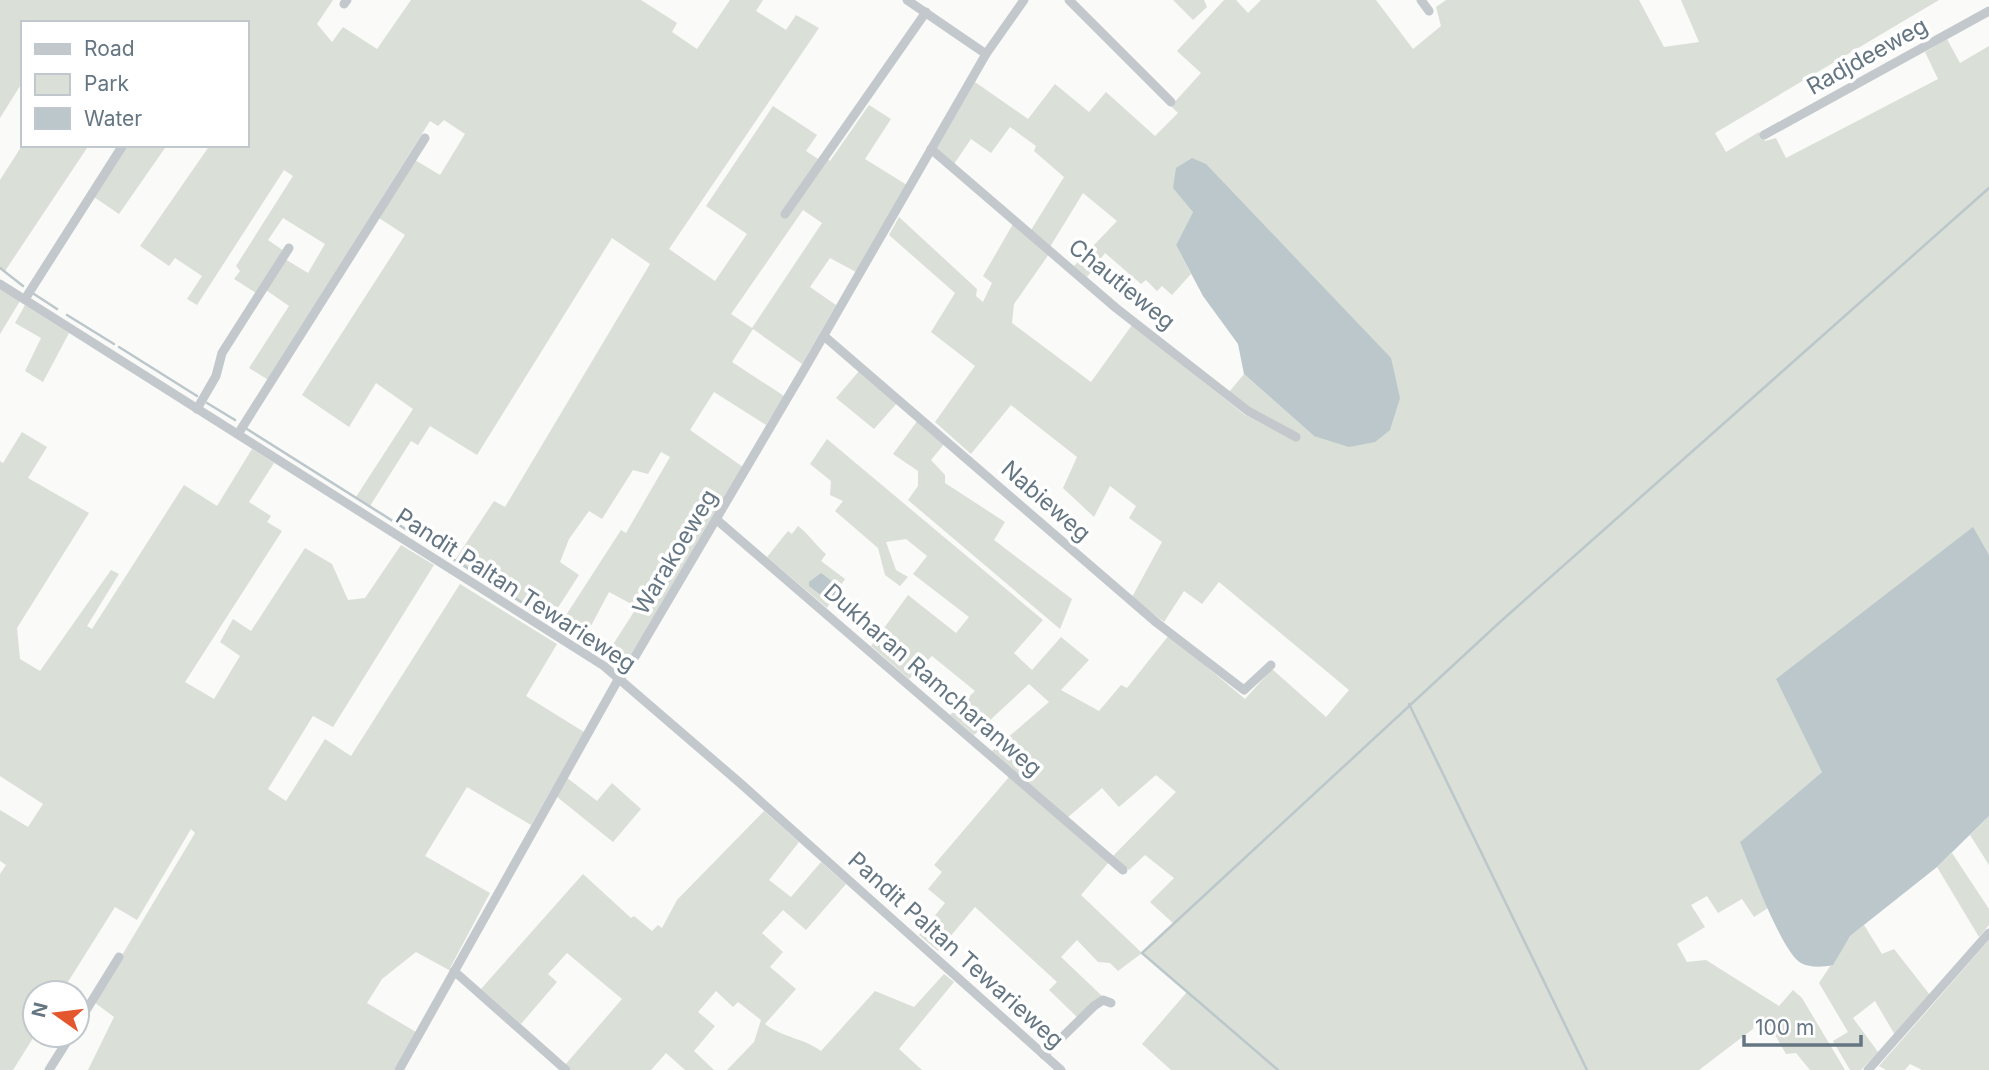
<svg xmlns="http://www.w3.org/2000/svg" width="1989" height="1070" font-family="Inter,sans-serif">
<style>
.green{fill:#dadfd7;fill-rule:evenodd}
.water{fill:#bbc7cb}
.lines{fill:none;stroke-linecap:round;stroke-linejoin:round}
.stream{stroke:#bbc7cb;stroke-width:2.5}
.minor{stroke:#c3c8cc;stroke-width:9}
.labels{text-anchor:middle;stroke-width:7;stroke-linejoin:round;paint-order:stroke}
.street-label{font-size:23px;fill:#657683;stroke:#fff}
</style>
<rect width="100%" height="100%" fill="#fafaf8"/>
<g class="green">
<path d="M0,0h333l-16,24 15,18 11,-15 34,22 34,-49h230l36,23 -5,9 25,17 33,-49h33l-7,11 30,19 10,-15 23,13 -150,221 46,32 32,-47 -41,-28 67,-100 44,29 -11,16 12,8 3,-4 9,6 39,-56 22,14 -26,40 42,26 -51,87 -26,-14 -20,29 26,18 -34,59 -49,-35 -21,33 52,34 -18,29 -52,-33 -24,38 53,37 -117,197 -5,3 -16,-10 32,-50 -28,-15 -26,49 -24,-15 62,-96 5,3 44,-76 -9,-5 -13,22 -15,-4 -31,49 -13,-8 -20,28 -9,23 19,13 -29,45 -95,-60 39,-59 11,6 145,-243 -38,-26 -135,217 -47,-29 -12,19 -7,-4 -41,65 -14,-9 57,-88 -37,-26 -27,44 -47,-32 103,-160 -26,-17 36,-58 25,15 25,-41 -21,-14 -6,6 -8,-5 -150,239 -10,21 -21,-13 40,-62 -23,-16 19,-31 23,14 17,-29 -42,-26 -15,22 16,11 -28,42 -22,-14 6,-8 -4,-5 57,-90 -9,-6 -87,135 -10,-6 15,-23 -27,-18 -6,8 -29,-20 70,-101h37v-122h-224v64l-3,-1 -20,32zM803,210l19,13 -70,105 -21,-14z"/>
<polygon points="1173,0 1204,0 1207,7 1193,20"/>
<polygon points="1224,0 1236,0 1248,13 1261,0 1376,0 1413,49 1441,26 1436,7 1446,0 1639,0 1664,47 1699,42 1681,0 1939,0 1715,133 1726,152 1759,132 1765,141 1776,138 1786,158 1938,79 1925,52 1947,39 1960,63 1989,46 1989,557 1822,772 1741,841 1768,908 1754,917 1742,899 1718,913 1707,896 1691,905 1705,927 1677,944 1687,962 1706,960 1779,1006 1793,990 1802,998 1845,1070 1810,1070 1796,1053 1786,1054 1766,1019 1699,1070 1171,1070 1142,1044 1187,992 1142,953 1118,971 1110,963 1098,962 1077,940 1061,957 1102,996 1077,1017 1049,990 1057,982 975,907 938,951 919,935 945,903 928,889 942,872 934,865 1009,777 1109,862 1081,895 1142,953 1174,924 1150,902 1174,878 1145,855 1129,870 1113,856 1176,792 1156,775 1119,807 1102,788 1067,818 991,752 1049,702 1029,684 974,735 950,715 975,691 932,656 909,679 871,646 908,595 956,633 969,617 913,574 927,556 906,539 886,542 896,570 908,577 900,586 885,575 878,548 835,511 843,501 830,495 831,481 810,464 827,439 1043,620 1014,653 1032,670 1061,637 1089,660 1061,690 1099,711 1121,685 1127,688 1169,635 1245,699 1272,669 1326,717 1349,690 1219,582 1202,604 1184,591 1164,622 1132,597 1162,542 1129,518 1136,506 1110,486 1094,517 1063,488 1077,457 1011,405 971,454 935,422 975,366 931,332 955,293 889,235 899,217 977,289 976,296 983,302 992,283 983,276 1013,224 1049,254 1014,304 1012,323 1091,382 1132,325 1245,415 1297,441 1229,392 1244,374 1314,436 1193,212 1176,245 1191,274 1172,295 1162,286 1157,291 1146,280 1141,284 1105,253 1087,277 1074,266 1117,221 1083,193 1050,247 1031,230 1064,177 1034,151 1036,146 1010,127 991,153 971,139 954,164 936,149 975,82 1028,119 1055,84 1089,112 1106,92 1155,136 1178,113 1171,106 1201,73 1177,51"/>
<polygon points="23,144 89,145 5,271 0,268 0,180"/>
<polygon points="126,145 167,145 119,214 94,197"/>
<polygon points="0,289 20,301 0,334"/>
<polygon points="25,305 69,333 43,382 25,371 41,338 15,323"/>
<polygon points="860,370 898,402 874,429 836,398"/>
<polygon points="918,420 945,443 931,460 945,475 945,483 1005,522 994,540 1072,599 1060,629 908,500 918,486 918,471 893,454"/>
<polygon points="22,432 47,447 28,478 89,513 17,628 20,659 40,671 111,570 119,574 87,626 92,629 184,485 217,506 252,449 274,463 249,502 271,516 267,522 282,531 185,682 214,699 240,656 220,642 233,619 251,631 305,548 332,564 348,600 365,598 401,545 434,565 333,727 313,716 268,789 286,801 325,739 351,756 460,584 557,644 526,696 584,732 531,825 467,787 425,856 490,893 449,970 416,952 382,979 367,1003 416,1032 394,1070 88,1070 114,1017 94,1002 195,833 191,829 137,920 115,907 61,993 35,993 35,1035 13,1070 0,1070 0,874 6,865 0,861 0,810 28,827 43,804 0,776 0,461 3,463"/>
<path d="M798,526c12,9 17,19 28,28l-5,7 24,18 -9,13 -3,-10 -7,17h6l-5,9 -60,-51 21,-26 4,3z"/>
<polygon points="566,777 597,801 612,783 641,809 613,842 556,796"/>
<path d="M764,811l35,31 -30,38 22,17 30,-35 25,22 -40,46 -23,-20 -21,23 21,19 -13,15 26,22 -31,35c18,14 39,14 56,27l54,-60 39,16 30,-33 10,8 -55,67 23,21h-195l27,-28 7,-22 -23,-18 -5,5 -17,-16 -18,21 17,14 -21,25 20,19h-29l-19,-17 -15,17h-80l-6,-5 57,-66 -55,-46 -19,21 9,8 -36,42 -40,-35 102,-115 48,44 3,-2 18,15 6,-6 4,3 15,-28z"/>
<polygon points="1989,816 1989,865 1970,835"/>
<polygon points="1952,853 1989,909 1989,925 1979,937 1937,867"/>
<polygon points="1864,925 1882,954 1894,949 1930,995 1895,1035 1875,1001 1853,1018 1878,1052 1861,1070 1850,1070 1833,1041 1848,1032 1819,983 1850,936"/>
<polygon points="1989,940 1989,1070 1922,1070 1910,1064 1905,1070 1886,1070 1879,1066"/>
</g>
<g class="water">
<polygon points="1192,158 1206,164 1391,358 1400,398 1390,430 1375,442 1349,447 1314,436 1244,374 1238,344 1203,296 1176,245 1193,212 1173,188 1176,168"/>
<path d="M1973,527l16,28v261l-52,51 -87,69 -17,29c-10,2 -23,3 -32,-2 -19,-10 -51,-98 -61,-121l82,-70 -46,-93z"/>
<polygon points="821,573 833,582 836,592 832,599 826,599 809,586 809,582"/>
</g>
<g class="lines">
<g class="stream">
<polyline points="0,268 23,286"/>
<polyline points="34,294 57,309"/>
<polyline points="67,315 114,344"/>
<polyline points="119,347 197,396"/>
<polyline points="207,403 235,420"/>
<polyline points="247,429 583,641"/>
<polyline points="1409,704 1587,1070"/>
<polyline points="1278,1070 1142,953 1500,622 1989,188"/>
</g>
<g class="minor">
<polyline points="907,0 986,54"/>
<polyline points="1069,0 1171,102"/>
<polyline points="1421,0 1429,11"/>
<polyline points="344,4 347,0"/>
<polyline points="1764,135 1989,11"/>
<polyline points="931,149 1116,308 1248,411 1296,437"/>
<polyline points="785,214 926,12"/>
<polyline points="0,284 604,666 740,783 1061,1070"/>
<polyline points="25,299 123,145"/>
<polyline points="824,336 1157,623 1244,690 1271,665"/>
<polyline points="197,409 216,376 222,353 289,248"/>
<polyline points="238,434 425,138"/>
<polyline points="717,520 1123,870"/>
<polyline points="454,971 566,1070"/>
<polyline points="77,1025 119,957"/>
<polyline points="1044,1055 1094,1006 1103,1000 1111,1003"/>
<polyline points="49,1070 71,1035"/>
<polyline points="399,1070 619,678 626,672 801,375 986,54 1024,0"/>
<polyline points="1868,1070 1989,933"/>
</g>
</g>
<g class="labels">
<g class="street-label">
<text transform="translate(1867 56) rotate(-29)" y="8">Radjdeeweg</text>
<text transform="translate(1122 284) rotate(39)" y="8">Chautieweg</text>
<text transform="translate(1046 501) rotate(41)" y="8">Nabieweg</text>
<text transform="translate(675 552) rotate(-59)" y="8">Warakoeweg</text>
<text transform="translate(516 590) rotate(33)" y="8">Pandit Paltan Tewarieweg</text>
<text transform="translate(933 680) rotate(41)" y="8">Dukharan Ramcharanweg</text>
<text transform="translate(956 950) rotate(42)" y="8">Pandit Paltan Tewarieweg</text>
</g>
</g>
<rect x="21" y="21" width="228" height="126" fill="#ffffff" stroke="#c1c8cd" stroke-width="2"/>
<rect x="35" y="44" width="35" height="10" fill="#c3c8cc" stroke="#c1c8cd" stroke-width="2"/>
<text x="84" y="56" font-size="21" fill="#657683">Road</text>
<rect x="35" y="74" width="35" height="21" fill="#dadfd7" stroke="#c1c8cd" stroke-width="2"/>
<text x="84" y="91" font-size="21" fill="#657683">Park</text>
<rect x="35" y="108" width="35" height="21" fill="#bbc7cb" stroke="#c1c8cd" stroke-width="2"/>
<text x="84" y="126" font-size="21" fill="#657683">Water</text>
<g transform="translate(56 1014) rotate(284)"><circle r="33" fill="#ffffff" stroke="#c1c8cd" stroke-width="2"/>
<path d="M0-5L12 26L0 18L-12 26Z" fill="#e4572e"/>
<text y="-10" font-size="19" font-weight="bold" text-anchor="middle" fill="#657683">N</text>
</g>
<path d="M1744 1035v10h117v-10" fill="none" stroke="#657683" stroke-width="3.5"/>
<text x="1755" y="1035" font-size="21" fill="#657683" stroke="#ffffff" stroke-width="5" paint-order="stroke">100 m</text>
</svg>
